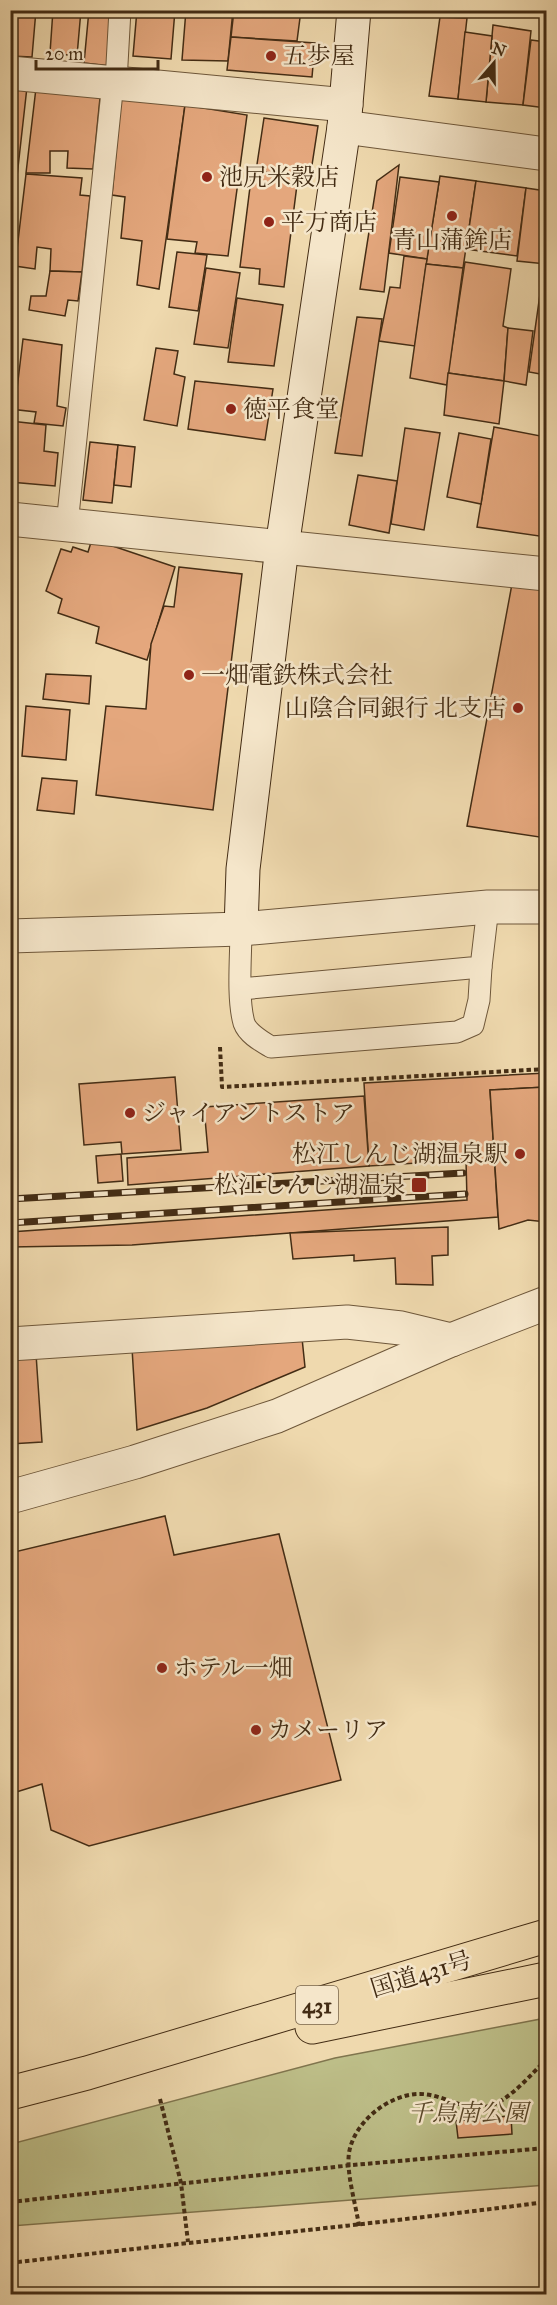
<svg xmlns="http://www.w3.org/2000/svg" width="557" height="2305" font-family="'IM FELL Great Primer','Noto Serif JP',serif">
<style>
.green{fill:#bdbe88;stroke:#80754e;stroke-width:1.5}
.building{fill:#e4a77d;stroke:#432c14;stroke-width:1.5}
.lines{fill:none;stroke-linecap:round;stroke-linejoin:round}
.service-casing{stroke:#6e573a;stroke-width:23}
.minor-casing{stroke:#6e573a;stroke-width:35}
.tertiary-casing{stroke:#6e573a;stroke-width:35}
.secondary-casing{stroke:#432c14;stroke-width:35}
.trunk-casing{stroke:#432c14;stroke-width:35}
.path{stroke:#432c14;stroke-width:4;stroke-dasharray:4.5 3;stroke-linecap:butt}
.service{stroke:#f5e6ca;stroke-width:21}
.minor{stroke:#f5e6ca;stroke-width:33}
.tertiary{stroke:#f5e6ca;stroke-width:33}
.secondary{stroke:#f5e6ca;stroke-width:33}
.trunk{stroke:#efd9ae;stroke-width:33}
.rail-casing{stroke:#432c14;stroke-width:7}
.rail{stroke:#f5e6ca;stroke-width:4.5;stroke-dasharray:14;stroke-linecap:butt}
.poi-dot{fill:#8f2418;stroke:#f5e6ca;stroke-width:2}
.labels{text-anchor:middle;stroke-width:5;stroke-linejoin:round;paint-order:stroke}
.shield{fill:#f5e6ca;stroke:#78644b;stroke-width:1.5}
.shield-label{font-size:22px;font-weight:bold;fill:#432c14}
.poi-label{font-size:24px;fill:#432c14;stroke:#f5e6ca;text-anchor:start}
.street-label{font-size:24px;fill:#432c14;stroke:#f5e6ca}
.park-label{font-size:24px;font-style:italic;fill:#5b492b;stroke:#f5e6ca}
</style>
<rect width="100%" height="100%" fill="#efd9ae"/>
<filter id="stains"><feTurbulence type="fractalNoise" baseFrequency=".00333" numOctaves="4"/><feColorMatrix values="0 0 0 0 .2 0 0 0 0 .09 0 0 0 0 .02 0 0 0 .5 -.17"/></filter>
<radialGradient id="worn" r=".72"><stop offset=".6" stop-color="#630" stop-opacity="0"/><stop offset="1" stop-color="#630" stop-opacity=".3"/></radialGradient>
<polygon class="green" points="546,2018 546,2185 11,2226 11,2144 335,2058"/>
<g class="building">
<polygon points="10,10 36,10 32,57 10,56"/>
<polygon points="53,10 81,10 77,56 50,53"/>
<polygon points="89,10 112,10 109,66 84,63"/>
<polygon points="137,10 175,10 171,59 133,56"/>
<polygon points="186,10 233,10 228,61 182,60"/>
<polygon points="234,10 301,10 297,41 231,37"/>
<polygon points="545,10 546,10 546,34 542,33"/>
<polygon points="440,17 467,18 458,99 429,96"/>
<polygon points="493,25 531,31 523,105 486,102"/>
<polygon points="465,32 492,36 486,102 458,99"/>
<polygon points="231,37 315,43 312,77 227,70"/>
<polygon points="531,40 546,42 546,108 523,105"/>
<polygon points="10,85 27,87 10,239"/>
<polygon points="36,88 100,98 93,169 67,168 68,151 50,151 50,173 26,173"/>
<polygon points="121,98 185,105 159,289 137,285 142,241 121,238 125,197 112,195"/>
<polygon points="185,105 247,115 228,256 195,253 197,242 167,239"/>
<polygon points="264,118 318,126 310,178 256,171"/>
<polygon points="399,165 384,292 360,289 377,181"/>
<polygon points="252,171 298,177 284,287 259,284 260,269 240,267"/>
<polygon points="26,174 82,178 80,195 90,196 82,272 50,271 51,249 37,247 35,269 15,266"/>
<polygon points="440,176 476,181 463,268 426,264"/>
<polygon points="400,177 439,182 427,259 389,253"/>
<polygon points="476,181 526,188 517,256 466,249"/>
<polygon points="526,188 546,191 546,264 517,261"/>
<polygon points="177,252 207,255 198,311 169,307"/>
<polygon points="404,256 427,259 415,346 379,341 390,287 400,288"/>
<polygon points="465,262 511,269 503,326 508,328 504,381 448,373"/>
<polygon points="426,264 463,268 447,385 410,378"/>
<polygon points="206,268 240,273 228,348 194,344"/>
<polygon points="50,271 82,272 78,301 68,300 65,316 29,310 31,296 46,296"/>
<polygon points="543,273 546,274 546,375 529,372"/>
<polygon points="237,298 283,305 274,366 228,362"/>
<polygon points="357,317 382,319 362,456 335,453"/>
<polygon points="508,328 533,331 526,385 504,381"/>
<polygon points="23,339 62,345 57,406 66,408 63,426 34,423 36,412 10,409 10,388 17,389"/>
<polygon points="156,348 178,351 174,374 185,377 177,426 144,420"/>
<polygon points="448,373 504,381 499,424 444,415"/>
<polygon points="195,381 273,389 265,440 188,429"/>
<polygon points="10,421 46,425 44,451 58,453 55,486 10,482 12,456 15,456 16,444 10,443"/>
<polygon points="494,427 546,437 546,537 477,527"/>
<polygon points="405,428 440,433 424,530 391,524"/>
<polygon points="459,433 491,439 481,504 447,497"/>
<polygon points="90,442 118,445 112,503 83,500"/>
<polygon points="118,445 135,447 131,487 114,485"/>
<polygon points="358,475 397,481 389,533 349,525"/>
<polygon points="92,539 175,567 147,660 96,643 99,627 58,613 62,599 46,591 61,549 71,552 73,547 88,552"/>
<polygon points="179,567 242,574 213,810 96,795 106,706 146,709 151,644 164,606 174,607"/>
<polygon points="512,584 546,591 546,838 467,826"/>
<polygon points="46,674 91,676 89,704 43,699"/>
<polygon points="26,706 70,710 66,760 22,756"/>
<polygon points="10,737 17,739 10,760"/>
<polygon points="42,778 77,781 74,814 37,810"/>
<polygon points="546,1073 546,1087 490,1090 498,1217 132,1245 10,1247 10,1232 467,1200 466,1160 369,1166 364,1083"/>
<polygon points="175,1077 181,1150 122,1154 121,1142 84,1145 79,1084"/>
<polygon points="546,1087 546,1222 528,1220 499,1229 490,1090"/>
<polygon points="364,1096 369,1166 128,1185 127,1158 208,1152 204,1107"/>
<polygon points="121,1154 123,1181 98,1183 96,1156"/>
<polygon points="448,1227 448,1255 432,1256 433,1285 396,1284 395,1258 354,1261 354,1255 293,1259 290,1233"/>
<polygon points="302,1338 305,1367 207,1408 137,1430 132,1348"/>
<polygon points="36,1354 42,1442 10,1444 10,1375 16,1374 13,1357"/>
<polygon points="165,1516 174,1555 279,1534 341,1780 89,1846 51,1830 42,1784 10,1794 10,1553"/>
<polygon points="511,2116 512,2134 458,2138 456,2121"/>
</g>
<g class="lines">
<g class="service-casing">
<g id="service">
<polyline points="116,82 120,10"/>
<polyline points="67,525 113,82"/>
<path d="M241,929c0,27 -4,69 3,94 4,11 17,18 27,24l186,-15 16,-7 6,-25 2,-33"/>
<polyline points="241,989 481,967 488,907"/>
</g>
</g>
<g class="minor-casing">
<g id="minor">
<polyline points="10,73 346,105"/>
<polyline points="344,127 546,154"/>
<polyline points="10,519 546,574"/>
<polyline points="10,1344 347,1322 401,1328 451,1340"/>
</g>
</g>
<g class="tertiary-casing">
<g id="tertiary">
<polyline points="10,936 241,929 488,907 546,907"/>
<polyline points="10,1497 135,1462 277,1416 451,1340 546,1303"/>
</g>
</g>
<g class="secondary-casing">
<polyline id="secondary" points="241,929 243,869 282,547 344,127 354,10"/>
</g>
<g class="trunk-casing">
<g id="trunk">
<polyline points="312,2027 546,1979"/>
<polyline points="10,2093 87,2073 546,1936"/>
</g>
</g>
<g class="path">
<polyline points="220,1047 222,1087 546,1069"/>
<polyline points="160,2099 181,2183 188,2242"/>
<polyline points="10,2202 353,2165 546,2148"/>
<path d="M359,2226c-3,-21 -13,-53 -10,-73 5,-31 39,-58 69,-59 23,-1 43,16 67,13 22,-3 46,-33 61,-47"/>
<path d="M10,2263c179,-21 358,-38 536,-61"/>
</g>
<use href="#service" class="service"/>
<use href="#minor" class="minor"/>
<use href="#tertiary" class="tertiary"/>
<use href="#secondary" class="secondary"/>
<use href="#trunk" class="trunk"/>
<g class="rail-casing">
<g id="rail">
<polyline points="10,1199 463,1173"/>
<polyline points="10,1223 465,1194"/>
</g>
</g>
<use href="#rail" class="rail"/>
</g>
<g class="poi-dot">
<circle cx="271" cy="56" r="6"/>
<circle cx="207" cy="177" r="6"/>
<circle cx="452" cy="216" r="6"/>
<circle cx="269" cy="222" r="6"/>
<circle cx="231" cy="409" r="6"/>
<circle cx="189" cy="675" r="6"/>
<circle cx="518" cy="708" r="6"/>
<circle cx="130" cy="1113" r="6"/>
<circle cx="520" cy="1154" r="6"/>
<rect x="411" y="1177" width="16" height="16" rx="3"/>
<circle cx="162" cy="1668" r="6"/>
<circle cx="256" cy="1730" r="6"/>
</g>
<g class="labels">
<rect class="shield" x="296" y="1986" width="42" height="38" rx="4.5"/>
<g class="shield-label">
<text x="317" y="2013">431</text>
</g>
<g class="poi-label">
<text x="283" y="64">五歩屋</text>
<text x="219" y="185">池尻米穀店</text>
<text x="281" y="230">平万商店</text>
<text x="452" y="248" text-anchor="middle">青山蒲鉾店</text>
<text x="243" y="417">徳平食堂</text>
<text x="201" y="683">一畑電鉄株式会社</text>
<text x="506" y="716" text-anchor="end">山陰合同銀行 北支店</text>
<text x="142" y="1121">ジャイアントストア</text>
<text x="508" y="1162" text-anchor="end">松江しんじ湖温泉駅</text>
<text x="406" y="1193" text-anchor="end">松江しんじ湖温泉</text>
<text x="174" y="1676">ホテル一畑</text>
<text x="268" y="1738">カメーリア</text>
</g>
<g class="street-label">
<text transform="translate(421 1974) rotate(-17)" y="8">国道431号</text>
</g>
<g class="park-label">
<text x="468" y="2121">千鳥南公園</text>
</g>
</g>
<rect width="557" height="2305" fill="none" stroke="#efd9ae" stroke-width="36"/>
<rect x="12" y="12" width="533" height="2281" fill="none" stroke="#432c14" stroke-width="3"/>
<rect x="18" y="18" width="521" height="2269" fill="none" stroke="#432c14" stroke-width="1.5"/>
<g transform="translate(494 63) rotate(20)" stroke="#f5e6ca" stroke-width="4.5" paint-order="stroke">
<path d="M0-4.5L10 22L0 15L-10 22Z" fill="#432c14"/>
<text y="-9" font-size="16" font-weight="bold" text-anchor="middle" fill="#432c14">N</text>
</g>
<path d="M36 60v9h122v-9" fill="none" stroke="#432c14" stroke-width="3"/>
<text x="45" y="60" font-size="18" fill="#432c14" stroke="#f5e6ca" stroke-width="4.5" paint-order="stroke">20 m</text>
<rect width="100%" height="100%" filter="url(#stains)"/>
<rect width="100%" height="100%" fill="url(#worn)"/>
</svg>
